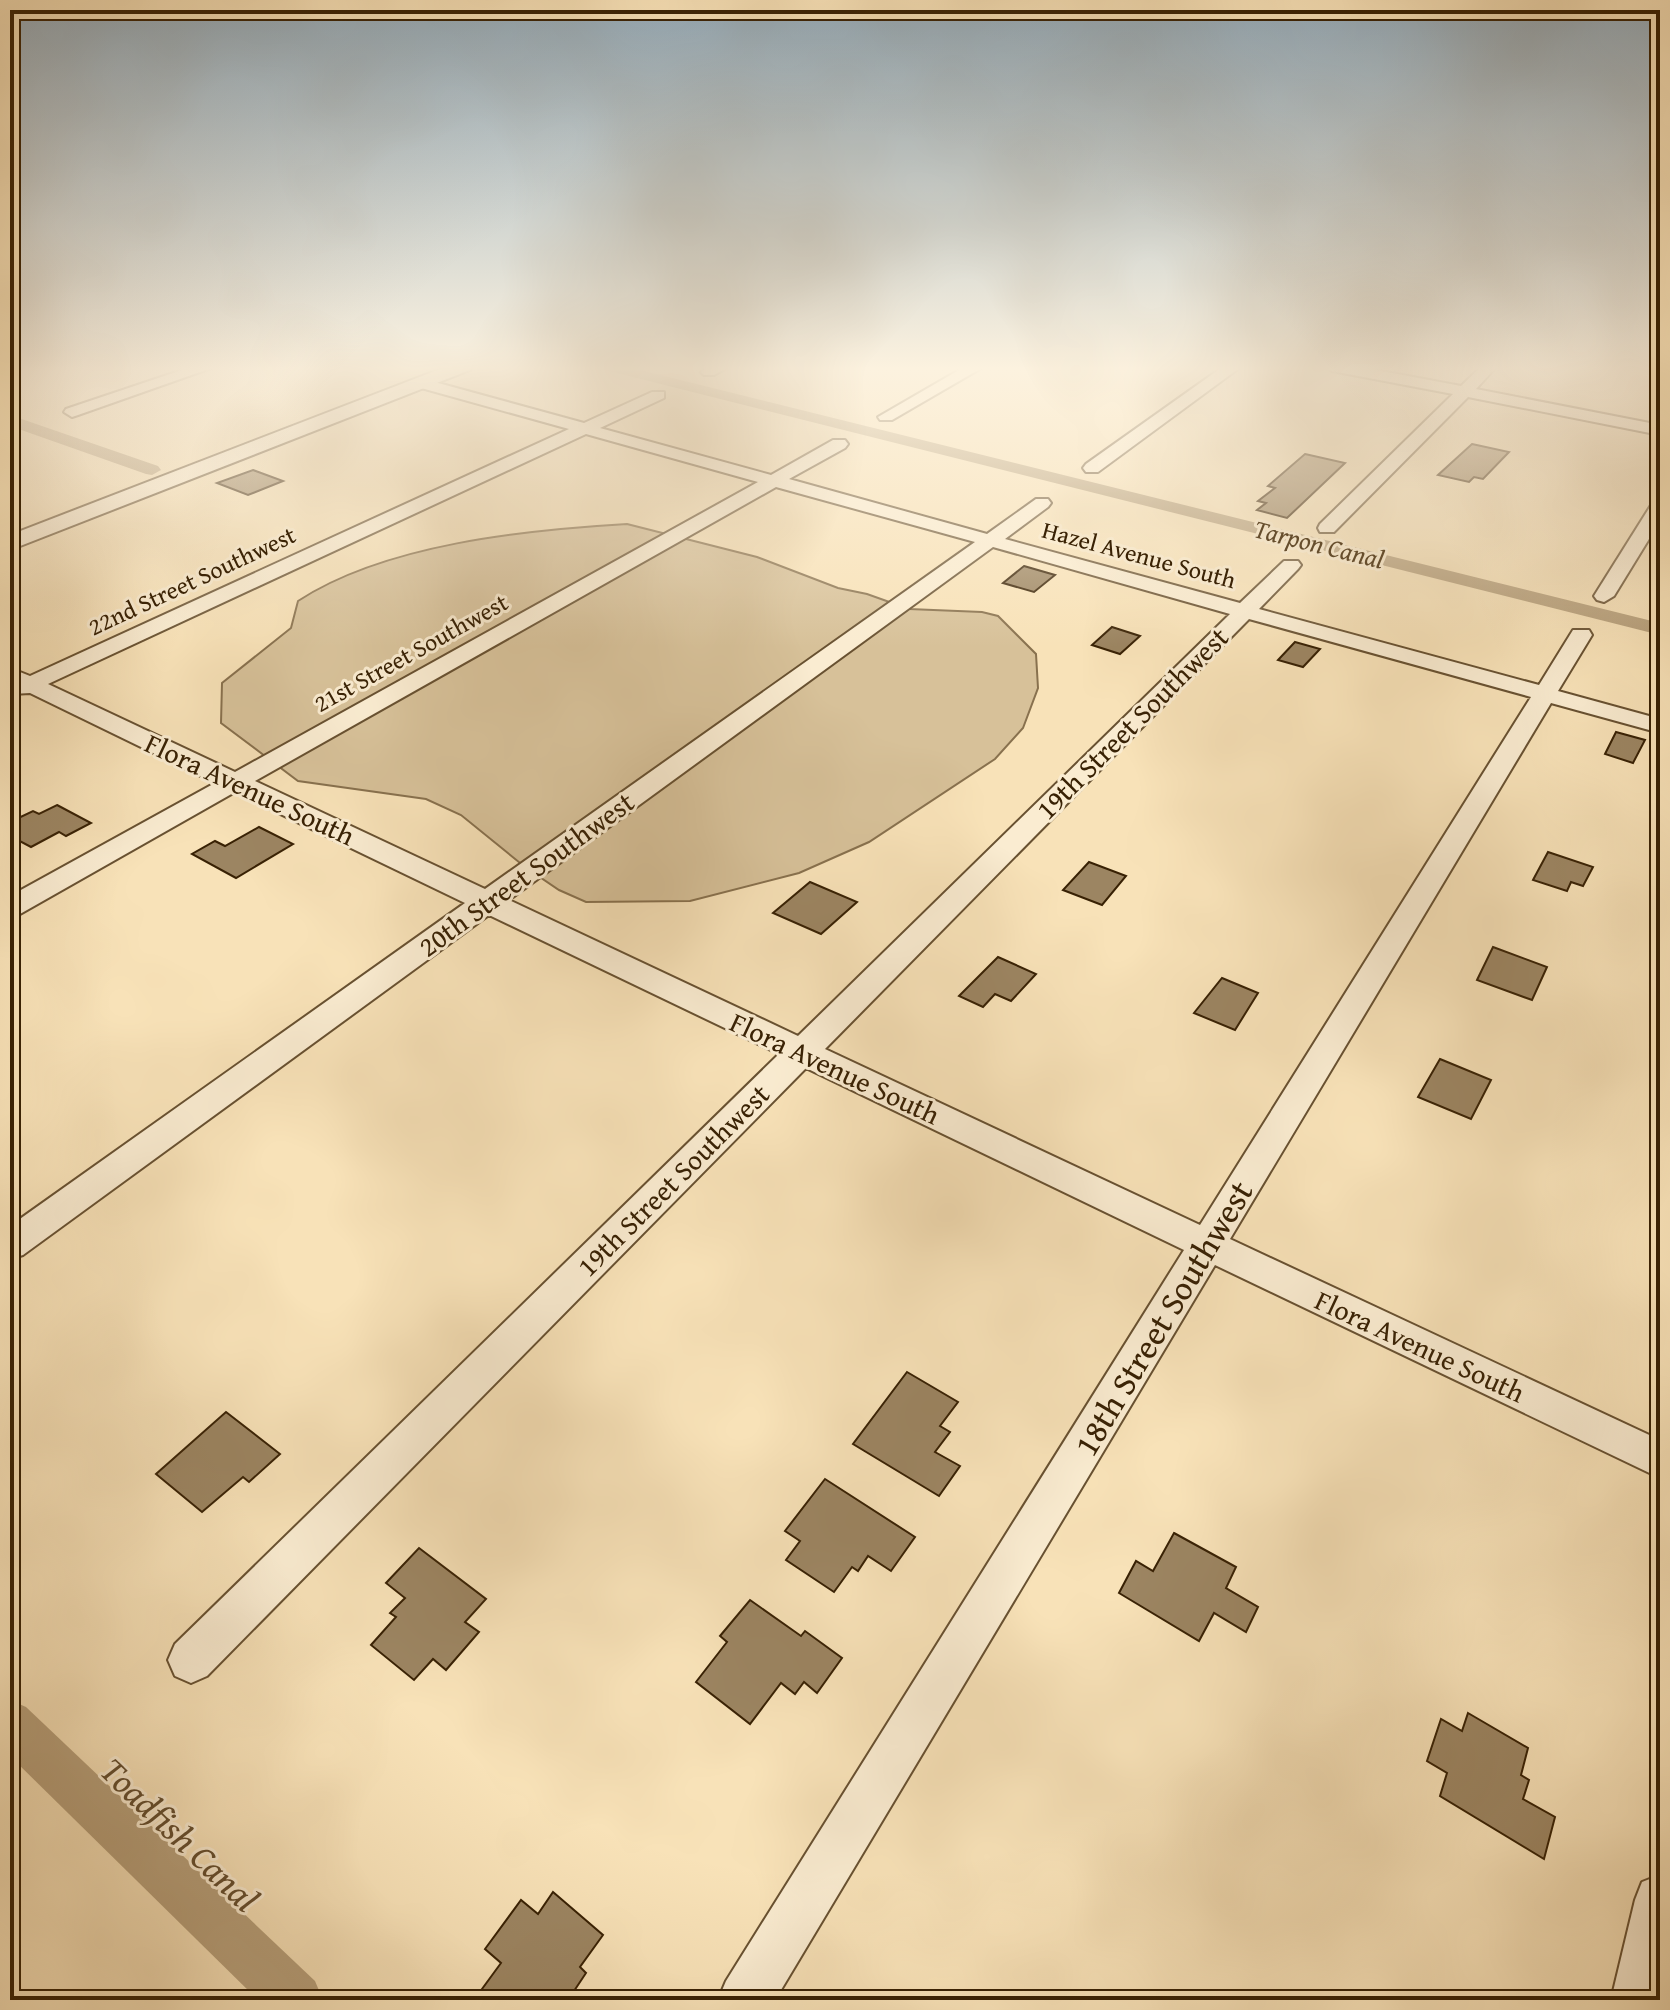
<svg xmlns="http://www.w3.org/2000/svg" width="1670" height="2010" font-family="'Gentium Book Plus',serif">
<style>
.green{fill:#d7c199;stroke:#88714e;stroke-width:2}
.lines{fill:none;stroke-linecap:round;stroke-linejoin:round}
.canal{fill:#b7a07b;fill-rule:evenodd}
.building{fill:#9c8562;stroke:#382104;stroke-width:2}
.minor-casing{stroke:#685131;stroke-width:4}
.tertiary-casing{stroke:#685131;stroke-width:4}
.minor{fill:#faecd1;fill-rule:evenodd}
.tertiary{fill:#faecd1;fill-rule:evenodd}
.labels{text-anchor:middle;stroke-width:6;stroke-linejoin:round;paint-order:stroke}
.far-street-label{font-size:24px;fill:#382104;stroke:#faecd1}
.far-water-label{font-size:26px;font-style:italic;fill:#644d2e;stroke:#faecd1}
.street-label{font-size:28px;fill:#382104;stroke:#faecd1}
.near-street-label{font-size:34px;fill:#382104;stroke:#faecd1}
.near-water-label{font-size:36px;font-style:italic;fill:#644d2e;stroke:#faecd1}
</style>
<rect width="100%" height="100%" fill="#f8e2b8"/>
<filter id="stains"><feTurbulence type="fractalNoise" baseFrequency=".0025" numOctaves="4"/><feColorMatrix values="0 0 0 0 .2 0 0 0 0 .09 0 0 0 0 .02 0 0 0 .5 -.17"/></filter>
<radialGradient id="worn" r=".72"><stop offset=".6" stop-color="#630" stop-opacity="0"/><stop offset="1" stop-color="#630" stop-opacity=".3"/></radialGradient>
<path class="green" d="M627,524l130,33 81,31 29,6 42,15 73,3 16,4 38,38 2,34 -15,40 -28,31 -126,83 -70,31 -109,28 -104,1 -27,-12 -34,-23 -64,-52 -35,-16 -128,-18 -77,-58 1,-40 69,-55 7,-27c87,-57 227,-71 329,-77z"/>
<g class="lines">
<g class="canal">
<polygon points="599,366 624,366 1660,623 1660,635 601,369"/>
<polygon points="10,415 158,466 161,470 152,475 146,474 10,426"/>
<polygon points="10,1700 26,1707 315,1981 323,2000 258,2000 10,1756"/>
</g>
</g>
<g class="building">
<polygon points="1472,444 1509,452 1483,479 1474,477 1469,482 1438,475"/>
<polygon points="1305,454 1345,463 1287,518 1257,510 1266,503 1258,501 1275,488 1268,486"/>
<polygon points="253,470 283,481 248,495 217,483"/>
<polygon points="1024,566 1055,575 1034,592 1003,583"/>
<polygon points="1112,627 1140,636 1120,654 1092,645"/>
<polygon points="1295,642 1320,649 1303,667 1278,660"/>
<polygon points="1616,732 1645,740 1633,763 1605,754"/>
<polygon points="57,805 91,823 66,836 59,832 31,847 10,836 10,822 33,811 39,814"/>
<polygon points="259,827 293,844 236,878 192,854 215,841 225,846"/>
<polygon points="1548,852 1593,867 1583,886 1571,882 1567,891 1533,880"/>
<polygon points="1089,862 1126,876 1102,905 1063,890"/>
<polygon points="810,882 857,902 821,934 773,913"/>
<polygon points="1493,947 1547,967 1532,1000 1477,980"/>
<polygon points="998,957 1036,974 1011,1001 995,994 983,1007 959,996"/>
<polygon points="1222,978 1258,993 1235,1030 1194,1013"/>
<polygon points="1440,1059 1491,1080 1471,1119 1418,1097"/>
<polygon points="907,1372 958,1402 940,1426 950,1432 935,1452 960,1466 939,1496 853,1444"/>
<polygon points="226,1412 280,1454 249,1482 243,1477 202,1512 156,1474"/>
<polygon points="825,1479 915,1537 891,1571 868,1556 858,1571 852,1567 834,1592 786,1560 800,1541 785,1531"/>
<polygon points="1174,1533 1236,1567 1226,1588 1258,1607 1246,1632 1214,1613 1199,1641 1119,1593 1136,1561 1153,1571"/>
<polygon points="419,1548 486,1599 465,1622 479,1632 446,1670 433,1659 414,1680 371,1645 396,1617 390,1613 405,1598 386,1583"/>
<polygon points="750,1600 801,1636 805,1631 842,1658 817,1693 804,1682 795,1694 781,1683 750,1724 696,1682 727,1642 720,1636"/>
<polygon points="1468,1713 1528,1748 1521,1775 1529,1780 1523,1799 1555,1817 1544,1859 1440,1796 1447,1773 1427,1761 1441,1719 1462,1731"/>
<polygon points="553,1892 603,1935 580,1967 586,1973 568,2000 474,2000 501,1963 485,1949 521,1900 538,1914"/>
</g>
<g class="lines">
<g class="minor-casing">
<g id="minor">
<polygon points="194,366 217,366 78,415 72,417 64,412 66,409"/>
<polygon points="710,366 730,366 714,375 704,375 701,372"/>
<polygon points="966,366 985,366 892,420 880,420 878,417"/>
<polygon points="1224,366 1242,366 1098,472 1086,472 1083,468 1086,464"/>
<polygon points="1324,366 1355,366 1461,386 1482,366 1497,366 1476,389 1660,425 1660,435 1468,397 1334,532 1320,532 1318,528 1320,524 1453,394 1332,371"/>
<path d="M420,378l164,45 68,-31h12v6l-64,30 171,47 62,-35h12l3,4 -3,4 -56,31 198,55 49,-35h12l3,4 -3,4 -43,32 235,64 44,-42h14l3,4 -3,4 -39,40 280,76 34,-55h16l3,5 -34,56 102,28v14l-109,-30 -321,536 430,201v38l-445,-213 -440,735h-57l8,-19 458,-731 -378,-182 -599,608 -16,7 -16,-7 -7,-16 7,-16 604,-590 -290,-139 -466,340 -13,4v-33l455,-323 -230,-111 -215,122 -10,3v-21l205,-113 -185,-90 -18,1 -2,-26 20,8 539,-247 -155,-43 -2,-3zM586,434l172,48 -523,290 -187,-88zM776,487l199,55 -490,347 -230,-108zM993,547l237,67 -432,422 -289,-136zM1249,619l282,78 -331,528 -375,-176z"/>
<polygon points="1660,500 1660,521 1614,596 1604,602 1597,600 1594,596 1653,502"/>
<polygon points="1660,1875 1660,2000 1611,2000 1635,1900 1642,1882"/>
</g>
</g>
<g class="tertiary-casing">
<polygon id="tertiary" points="448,366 473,366 470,370 10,550 10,535"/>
</g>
<use href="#minor" class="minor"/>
<use href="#tertiary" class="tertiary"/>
</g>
<linearGradient id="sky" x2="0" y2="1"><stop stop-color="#94acbc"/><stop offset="0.57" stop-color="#fcf2df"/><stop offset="1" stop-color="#fcf2df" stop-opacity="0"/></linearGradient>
<rect width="1670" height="647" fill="url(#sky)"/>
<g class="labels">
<g class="far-street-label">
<text transform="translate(1139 555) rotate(15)" y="8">Hazel Avenue South</text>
<text transform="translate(192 581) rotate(-25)" y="8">22nd Street Southwest</text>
<text transform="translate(411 653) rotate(-29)" y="8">21st Street Southwest</text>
</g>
<g class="far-water-label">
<text transform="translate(1319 544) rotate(14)" y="9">Tarpon Canal</text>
</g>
<g class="street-label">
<text transform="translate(1132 723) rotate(-45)" y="10">19th Street Southwest</text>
<text transform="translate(250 789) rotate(25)" y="10">Flora Avenue South</text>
<text transform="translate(526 874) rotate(-36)" y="10">20th Street Southwest</text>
<text transform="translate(835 1068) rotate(25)" y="10">Flora Avenue South</text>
<text transform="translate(673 1180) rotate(-45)" y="10">19th Street Southwest</text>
<text transform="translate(1420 1346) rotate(25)" y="10">Flora Avenue South</text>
</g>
<g class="near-street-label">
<text transform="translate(1163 1318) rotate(-59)" y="12">18th Street Southwest</text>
</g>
<g class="near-water-label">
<text transform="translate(180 1834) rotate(44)" y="13">Toadfish Canal</text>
</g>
</g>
<rect width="1670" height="2010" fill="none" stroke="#f8e2b8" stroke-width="40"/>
<rect x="12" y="12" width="1646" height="1986" fill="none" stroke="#382104" stroke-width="4"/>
<rect x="20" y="20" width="1630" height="1970" fill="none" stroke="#382104" stroke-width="2"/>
<rect width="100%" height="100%" filter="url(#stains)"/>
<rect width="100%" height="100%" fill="url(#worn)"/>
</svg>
